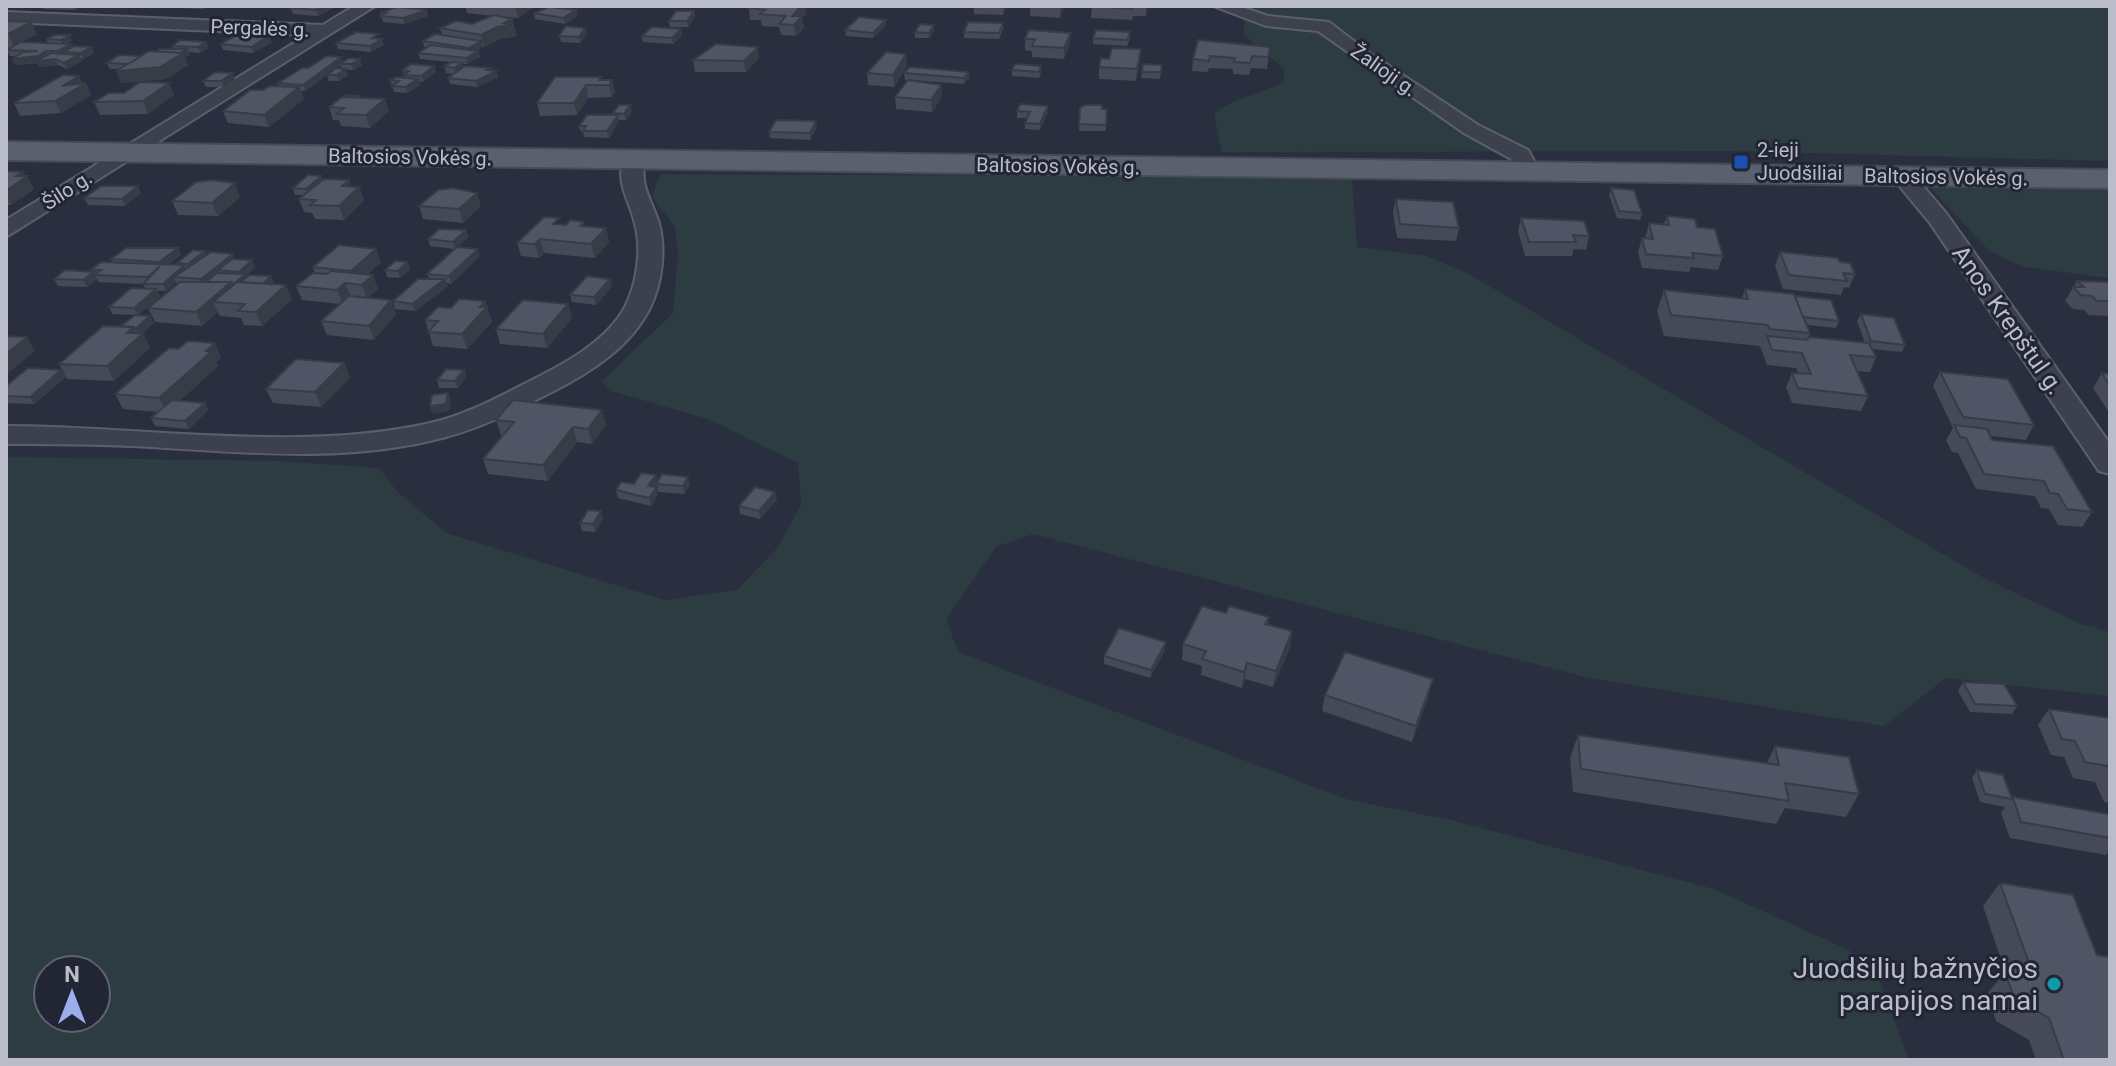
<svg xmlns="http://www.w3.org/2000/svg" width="2116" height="1066" font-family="Roboto,sans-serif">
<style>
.green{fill:#2c3c40;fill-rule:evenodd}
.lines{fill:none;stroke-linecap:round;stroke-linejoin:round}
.street-casing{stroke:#5b5f6c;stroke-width:4}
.primary-casing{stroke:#474a57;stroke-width:4}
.street{fill:#3d414e;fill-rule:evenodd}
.primary{fill:#5b606e;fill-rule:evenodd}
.wall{fill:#454958;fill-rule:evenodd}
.shaded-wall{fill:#383c47}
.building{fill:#505566;stroke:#383c47;stroke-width:2}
.transit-dot{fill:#1a4fb4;stroke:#222634;stroke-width:3}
.culture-dot{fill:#0f9aa8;stroke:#222634;stroke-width:3}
.labels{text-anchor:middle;stroke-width:6;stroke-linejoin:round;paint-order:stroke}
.far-street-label{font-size:20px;fill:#babdc9;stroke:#222634}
.far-poi-label{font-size:20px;fill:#babdc9;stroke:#222634;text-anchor:start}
.street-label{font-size:24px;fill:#babdc9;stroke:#222634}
.near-poi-label{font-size:28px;fill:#babdc9;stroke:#222634;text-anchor:end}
</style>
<rect width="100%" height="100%" fill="#292f3e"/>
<g class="green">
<path d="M1245,6h865v155l-378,-10 -510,1 -8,-37c18,-18 48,-20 70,-34v-12l-40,-34z"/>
<path d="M660,174l692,3 5,70 70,9 42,18 513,303 99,47 29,8v64l-164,-18 -62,48 -295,-48 -556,-144 -37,13 -50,72 12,33 391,148 102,20 263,69 135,61 31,31 29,79h-1903v-603l274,4 99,7 18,23 49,42 219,67 72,-10 41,-43 23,-42 -3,-42 -90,-44 -97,-28 -9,-10 71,-68 5,-59 -3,-27 -23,-30zM48,970h48v48h-48z"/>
<polygon points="1926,183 2110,186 2110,278 2024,267 1989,251"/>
</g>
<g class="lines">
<g class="street-casing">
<g id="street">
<polygon points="354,6 375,6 6,237 6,220 307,35 6,22 6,12 323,25"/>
<polygon points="1213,6 1239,6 1268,16 1329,22 1371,54 1478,125 1528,150 1540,172 1537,177 1521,177 1511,159 1464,133 1318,31 1266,26"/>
<path d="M634,154l11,6c-6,25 7,41 14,63 7,26 3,59 -8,83 -20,41 -60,66 -99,86 -34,17 -68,35 -106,45 -96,26 -197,16 -295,10 -48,-3 -97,-3 -145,-3v-18c135,0 293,27 424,-3 37,-8 72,-28 106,-45 33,-17 71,-38 89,-71 12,-24 17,-57 10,-83 -5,-23 -19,-39 -12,-64z"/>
<polygon points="1903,170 1911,172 1946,213 2110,444 2110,474 2099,471 1930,223 1892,177"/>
</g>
</g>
<g class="primary-casing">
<polygon id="primary" points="6,142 2110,170 2110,188 6,160"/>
</g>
<use href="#street" class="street"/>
<use href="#primary" class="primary"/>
</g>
<g class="wall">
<polygon points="42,6 81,6 74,10 43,9"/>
<polygon points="178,6 209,6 204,9 179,8"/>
<polygon points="465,6 535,6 518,18 495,16 512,19 517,36 500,39 484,47 482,47 476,51 478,51 480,57 467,64 462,64 463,67 496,71 498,77 477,87 450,84 448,78 454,74 446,73 444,66 451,62 420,59 418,53 428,47 424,47 423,41 442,36 440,28 472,24 494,16 467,13"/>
<polygon points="751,6 805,6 806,14 802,17 804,28 796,36 781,35 779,27 762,26 761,20 750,20 749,8"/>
<polygon points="974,6 1007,6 1003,15 974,14"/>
<polygon points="1030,6 1064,6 1060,18 1030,16"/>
<polygon points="1092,6 1147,6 1146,16 1133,16 1132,20 1091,18"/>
<polygon points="291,8 333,8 318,16 293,14"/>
<polygon points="694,11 695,17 688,27 670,27 669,21"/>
<polygon points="380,13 428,16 404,24 383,22"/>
<polygon points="534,13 578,16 565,24 535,19"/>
<polygon points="886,20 886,26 873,38 846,36 845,30"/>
<polygon points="6,21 37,34 21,42 48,43 46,39 72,41 67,44 73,47 94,53 84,59 81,58 82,61 67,69 58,65 39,67 37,63 15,65 17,56 10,56 7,51 6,51"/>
<polygon points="1003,23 1003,29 999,39 964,38 964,32"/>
<polygon points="934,25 934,31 929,38 915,38 915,32"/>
<polygon points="585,28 587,34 580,43 561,42 559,36"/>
<polygon points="1029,30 1070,44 1064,59 1032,57 1032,51 1025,50 1025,39"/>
<polygon points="1130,32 1130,38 1127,46 1093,44 1093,38"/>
<polygon points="682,35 673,44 643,42 642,36"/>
<polygon points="269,36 272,42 253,53 223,50 221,44"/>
<polygon points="380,39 384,45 371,52 338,49 336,43"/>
<polygon points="1198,40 1270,47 1267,69 1251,68 1249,75 1233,74 1233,69 1209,68 1208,72 1192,71 1193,59"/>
<polygon points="206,42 209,48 200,53 189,52 190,55 185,57 188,65 166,79 121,83 119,69 110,69 107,63 155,52 173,49 172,46"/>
<polygon points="1141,49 1140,61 1136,81 1099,79 1099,67 1109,59"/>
<polygon points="906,54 907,66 894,87 868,85 867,73"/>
<polygon points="759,58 746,72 695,72 693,60"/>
<path d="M343,62l19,3 -9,5h-7l2,5 -9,6h-10l-2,-6 -22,16h-4l3,8 -35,28 -41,-4 -5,-12 41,-21 15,-4 -1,-3 30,-15zM340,65l2,4 -13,4z"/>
<polygon points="1143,64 1162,65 1160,79 1141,78"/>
<polygon points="434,66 436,72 423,82 418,81 420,85 407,93 394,92 390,80 405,78 403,70"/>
<polygon points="1041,66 1041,72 1039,78 1012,76 1012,70"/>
<polygon points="969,72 969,78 964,84 912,80 942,97 932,112 896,109 895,97 908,80 905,80 904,73"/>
<polygon points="233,73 235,79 224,87 206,87 203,81"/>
<polygon points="601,80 612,80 615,92 612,97 588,98 577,115 540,116 537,103"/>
<polygon points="86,83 91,95 61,113 20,116 14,103"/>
<polygon points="169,83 174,95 148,114 100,115 94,102 124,93"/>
<polygon points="360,98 389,111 370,128 341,126 339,120 333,120 329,107"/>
<polygon points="1048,106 1048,112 1040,130 1025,129 1025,123 1027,118 1017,118 1017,111"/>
<polygon points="1102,109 1107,109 1106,131 1079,131 1079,124"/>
<polygon points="632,111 626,120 619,120 619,121 609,138 584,137 583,132 581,132 579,126 614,115 613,113"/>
<polygon points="817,127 810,140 770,138 769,132"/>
<polygon points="6,171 22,172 34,189 11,205 6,205"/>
<polygon points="321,176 323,180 352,187 359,187 364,200 344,220 315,219 312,213 304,212 299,199 304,195 295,195 293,188"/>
<polygon points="1611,188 1642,213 1640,220 1617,218 1609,195"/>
<polygon points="141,193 125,206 88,205 84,198"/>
<polygon points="240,197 218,216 178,215 172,201"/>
<polygon points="1396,199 1459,228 1456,241 1397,238 1393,212"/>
<polygon points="419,206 481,206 463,223 423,219"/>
<polygon points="1667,216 1697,227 1723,256 1718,270 1691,267 1689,272 1642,268 1638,252 1642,238 1645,239 1649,223 1664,224"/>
<polygon points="1521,218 1589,236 1586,250 1574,249 1572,256 1525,256 1518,231"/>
<polygon points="560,224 606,228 609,242 595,258 544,253 539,258 521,256 517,243"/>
<polygon points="466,230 468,237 455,249 430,246 428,239"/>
<polygon points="1780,252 1840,262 1855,274 1849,288 1844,287 1841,295 1783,289 1775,266"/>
<polygon points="181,255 169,264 178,265 177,263 207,255 235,259 255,267 246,276 246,277 274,283 273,284 292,299 262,326 244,325 241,318 220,316 218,312 202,326 155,322 148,308 177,284 176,282 166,291 157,291 160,296 138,315 150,316 154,323 142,333 150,348 114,381 67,379 59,364 121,326 135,315 112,314 109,307 145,289 143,284 98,282 97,279 87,287 58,286 54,279 92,272 91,270 113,262 111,259"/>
<polygon points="480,256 451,284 447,283 448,286 415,311 395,309 393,301 429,279 427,274"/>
<polygon points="381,262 368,274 378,289 368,298 391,300 396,314 374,340 327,335 321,321 340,304 302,300 296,286 315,273 313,267"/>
<polygon points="407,262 410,270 400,278 387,277 385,270"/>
<polygon points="2077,281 2110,282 2110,316 2089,315 2084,310 2073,309 2065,301"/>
<polygon points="612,286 596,305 572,302 570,295"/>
<polygon points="1745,289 1795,296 1839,321 1836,328 1807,325 1810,333 1809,337 1865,343 1857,321 1861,314 1905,345 1902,352 1872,349 1876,357 1870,372 1857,371 1868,396 1861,411 1792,403 1786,387 1792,373 1798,373 1796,368 1767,365 1760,346 1664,336 1657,311 1664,290 1742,298"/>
<polygon points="485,301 492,322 467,349 433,346 425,320 451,308"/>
<polygon points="572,318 547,348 500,344 496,329"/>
<polygon points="215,343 221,358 216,362 218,366 180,400 205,403 208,410 189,429 155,426 151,418 158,412 123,409 115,394 178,349"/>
<polygon points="344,363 350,378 321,407 273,403 266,389"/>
<polygon points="61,370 66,377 34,404 6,403 6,386"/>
<polygon points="464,370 466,377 458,388 439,388 437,380"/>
<polygon points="1940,372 2034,425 2026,440 1991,436 1992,440 2092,512 2082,527 2058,525 2049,509 2041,508 2035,496 1976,489 1958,453 1952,452 1946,440 1953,428 1933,386"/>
<polygon points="2102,373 2110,374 2110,414 2093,388"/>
<polygon points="602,410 606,425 592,444 577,442 548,481 488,474 483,459 503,435 501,435 496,420"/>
<polygon points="657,482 690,485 684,494 658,492 656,484 654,487 658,495 651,506 618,498 616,490 634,484"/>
<polygon points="775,492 777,500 760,519 740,514 739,506"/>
<polygon points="603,519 595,532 582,531 580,523"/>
<polygon points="1226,613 1269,617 1268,624 1292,631 1290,647 1273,687 1245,679 1242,688 1201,675 1202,666 1182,660 1183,644"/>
<polygon points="1165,650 1150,678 1104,664 1104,656"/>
<polygon points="1963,682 2017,706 2012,714 1970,712 1958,691"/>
<polygon points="1325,695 1429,695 1412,742 1322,711"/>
<polygon points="2049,709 2110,718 2110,803 2104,802 2095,782 2073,778 2064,757 2051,755 2038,725"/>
<polygon points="1578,735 1767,763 1775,746 1859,794 1846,817 1785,808 1776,824 1573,792 1570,758"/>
<polygon points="1977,770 2011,798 2013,797 2110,819 2110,850 2106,855 2010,838 2001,813 2005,807 1980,802 1972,778"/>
<polygon points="2000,883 2097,955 2110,1060 2036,1060 2029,1040 1996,1021 1987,994 2005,972 1983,906"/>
</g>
<g class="shaded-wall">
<polygon points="324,6 332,6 333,8 318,16 316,10"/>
<polygon points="515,6 535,6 518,18"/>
<polygon points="801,6 805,6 806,14 802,17 804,28 796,36 792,16"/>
<polygon points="1003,6 1007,6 1003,15"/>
<polygon points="1060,6 1064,6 1060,18"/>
<polygon points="427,10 428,16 404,24 403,18"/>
<polygon points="576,10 578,16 565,24 563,18"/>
<polygon points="694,11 695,17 688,27 687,21"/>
<polygon points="512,19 517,36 500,39 484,47 481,35"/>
<polygon points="886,20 886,26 873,38 873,33"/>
<polygon points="32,22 37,34 14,46 8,34"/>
<polygon points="934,25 934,31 929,38 929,33"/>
<polygon points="585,28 587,34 580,43 579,37"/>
<polygon points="681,29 682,35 673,44 672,38"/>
<polygon points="1071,33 1070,44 1064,59 1064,48"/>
<polygon points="70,35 72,41 64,46 61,40"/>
<polygon points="269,36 272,42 253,53 251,47"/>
<polygon points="382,39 384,45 371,52 370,46"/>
<polygon points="481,41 483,47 471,54 469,48"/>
<polygon points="206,42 209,48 200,53 198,47"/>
<polygon points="71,44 74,50 64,52 65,55 61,57 58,51"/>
<polygon points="92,47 94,53 84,59 81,53"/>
<polygon points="758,47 759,58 746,72 744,61"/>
<polygon points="187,49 190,55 185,57 188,65 166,79 121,83 116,71 174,56"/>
<polygon points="1141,49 1140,61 1136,81 1137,69"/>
<polygon points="46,51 49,57 55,59 58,65 39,67 37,63 15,65 12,59"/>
<polygon points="478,51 480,57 467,64 466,58"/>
<polygon points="906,54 907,66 894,87 893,75"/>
<polygon points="79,55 82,61 67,69 64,63"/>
<polygon points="341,57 343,63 305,91 303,85"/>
<polygon points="360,59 362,65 353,70 351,64"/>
<polygon points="462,63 464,69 456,74 454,68"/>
<polygon points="434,66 436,72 423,82 421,76"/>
<polygon points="491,68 492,73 496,71 498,77 477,87 476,81"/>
<polygon points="346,69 348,75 339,81 336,75"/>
<polygon points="969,72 969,78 964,84 964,78"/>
<polygon points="233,73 235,79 224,87 221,81"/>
<polygon points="79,76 83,84 86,83 91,95 61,113 55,101 62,86"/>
<polygon points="418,79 420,85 407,93 405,87"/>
<polygon points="612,80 615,92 612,97 609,85"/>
<polygon points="169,83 174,95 148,114 143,101"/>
<polygon points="586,85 588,98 577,115 574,103"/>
<polygon points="941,85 942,97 932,112 931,100"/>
<polygon points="299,87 304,99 269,127 264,115"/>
<polygon points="385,99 389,111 370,128 366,115"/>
<polygon points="630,105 632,111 626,120 624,114"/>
<polygon points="1048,106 1048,112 1040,130 1040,124"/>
<polygon points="618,115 619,121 609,138 607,131"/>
<polygon points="816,121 817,127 810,140 810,133"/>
<polygon points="22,172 25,177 27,176 34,189 11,205 6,196 6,191 16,176"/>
<polygon points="321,176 324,183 308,195 306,189"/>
<polygon points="349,180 354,192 359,187 364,200 344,220 339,206 342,186"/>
<polygon points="235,183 240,197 218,216 212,203"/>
<polygon points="138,186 141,193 125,206 122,199"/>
<polygon points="477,193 481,206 463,223 459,209"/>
<polygon points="606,228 609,242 595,258 591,244"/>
<polygon points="466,230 468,237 455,249 453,242"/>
<polygon points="540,239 544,253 539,258 535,244"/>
<polygon points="178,248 181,255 162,269 159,262"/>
<polygon points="376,249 381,262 356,285 351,271"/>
<polygon points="478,249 480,256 451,284 449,276"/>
<polygon points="205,251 208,258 192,271 188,264"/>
<polygon points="233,254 236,261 218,270 220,274 204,287 201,279"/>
<polygon points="252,260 255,267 246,276 248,281 234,284 242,277 239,272"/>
<polygon points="407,262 410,270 400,278 398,271"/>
<polygon points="184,265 187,272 174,277 176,282 166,291 163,284"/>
<polygon points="94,272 97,279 87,287 83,280"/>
<polygon points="373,275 378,289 367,299 362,285"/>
<polygon points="271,276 274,283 264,293 261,286"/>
<polygon points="445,279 448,286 415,311 412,304"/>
<polygon points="610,279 612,286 596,305 594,297"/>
<polygon points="231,282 238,296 213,302 218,312 202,326 196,312"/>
<polygon points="345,283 351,297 343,304 337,290"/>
<polygon points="286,285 292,299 262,326 256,312"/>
<polygon points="156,289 160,296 138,315 134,308"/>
<polygon points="391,300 396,314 374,340 369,326"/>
<polygon points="485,301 492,322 467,349 462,334 480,307"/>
<polygon points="568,304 572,318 547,348 543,334"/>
<polygon points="150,316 154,323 139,336 135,329"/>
<polygon points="133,327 138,337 143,333 150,348 114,381 107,366 127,333"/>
<polygon points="27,337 35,351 6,375 6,354"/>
<polygon points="215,343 221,358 216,362 218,366 167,413 159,398"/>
<polygon points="344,363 350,378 321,407 315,392"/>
<polygon points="61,370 66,377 34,404 30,397"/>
<polygon points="464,370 466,377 458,388 455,381"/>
<polygon points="448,393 451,401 449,411 432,414 430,406"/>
<polygon points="205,403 208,410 189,429 185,421"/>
<polygon points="602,410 606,425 592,444 588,429"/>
<polygon points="573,427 577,442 548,481 543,465"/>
<polygon points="656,475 658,482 650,494 648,486"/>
<polygon points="688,477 690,485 684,494 683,486"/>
<polygon points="657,487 658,495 651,506 649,498"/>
<polygon points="775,492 777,500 760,519 759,511"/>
<polygon points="601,511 603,519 595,532 593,524"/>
<polygon points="1292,631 1290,647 1273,687 1276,671"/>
<polygon points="1166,642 1165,650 1150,678 1151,670"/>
<polygon points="1247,663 1245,679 1242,688 1244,672"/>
<polygon points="1433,679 1429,695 1412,742 1416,726"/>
</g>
<g class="building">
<polygon points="295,6 324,6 316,10 291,8"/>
<polygon points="751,6 801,6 792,16 802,16 794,25 779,24 786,16 760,14 765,10 749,8"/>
<polygon points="1092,6 1133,6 1132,9"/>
<polygon points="397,7 427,10 403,18 381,16 386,13 380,13"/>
<polygon points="549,7 576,10 563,18 534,13"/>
<polygon points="676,11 694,11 687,21 669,21"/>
<polygon points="494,15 512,19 504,23 514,24 497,27 481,35 440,28 456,21 472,24"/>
<polygon points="859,17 886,20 873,33 845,30"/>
<polygon points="6,21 32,22 8,34 6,34"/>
<polygon points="968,22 1003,23 999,33 964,32"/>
<polygon points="920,24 934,25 929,33 915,32"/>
<polygon points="566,26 585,28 579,37 559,36"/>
<polygon points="652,27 681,29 672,38 642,36"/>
<polygon points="1029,30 1071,33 1064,48 1032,46 1035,39 1025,39"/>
<polygon points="1096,30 1130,32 1127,40 1093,38"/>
<polygon points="356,32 379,34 372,38 382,39 370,46 336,43"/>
<polygon points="239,34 269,36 251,47 221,44"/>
<polygon points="435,34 481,41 469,48 423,41"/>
<polygon points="55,35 70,35 61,40 46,39"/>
<polygon points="180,40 206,42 198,47 172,46"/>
<polygon points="1198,40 1270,47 1268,57 1252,56 1250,63 1234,62 1235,58 1210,56 1209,61 1193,59"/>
<polygon points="21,42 71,44 58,51 46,51 38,56 12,59 23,52 38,51 7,50"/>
<polygon points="716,44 758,47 744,61 693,60"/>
<polygon points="431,45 478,51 466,58 418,53"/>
<polygon points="74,46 92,47 81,53 64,52"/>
<polygon points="1112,48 1141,49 1137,69 1099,67 1101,58 1109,59"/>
<polygon points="160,49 187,49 180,53 155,52"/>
<polygon points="149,51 183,53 160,67 116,71"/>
<polygon points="886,52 906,54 893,75 867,73"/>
<polygon points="51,53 79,55 64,63 55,59 36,61"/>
<polygon points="119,55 141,56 128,64 107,63"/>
<polygon points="327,56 341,57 303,85 278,83 302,68 308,68"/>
<polygon points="349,58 360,59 351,64 340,64"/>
<polygon points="452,62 462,63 454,68 444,66"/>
<polygon points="411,64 434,66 421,76 404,75 409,71 403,70"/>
<polygon points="1015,64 1041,66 1039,72 1012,70"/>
<polygon points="1143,64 1162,65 1161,72 1142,72"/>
<polygon points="465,66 491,68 487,70 496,71 476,81 448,78"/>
<polygon points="910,67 969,72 964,78 904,73"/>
<polygon points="336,68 346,69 336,75 327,75"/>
<polygon points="215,72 233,73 221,81 203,81"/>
<polygon points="63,75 79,76 62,86 86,83 55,101 14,103"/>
<polygon points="396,77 418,79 405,87 392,86 399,81 390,80"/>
<polygon points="555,77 601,77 599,80 612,80 609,85 586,85 574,103 537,103"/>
<polygon points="908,80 941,85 931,100 895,97"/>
<polygon points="140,82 169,83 143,101 94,102 109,93 124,93"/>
<polygon points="269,86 299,87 264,115 223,111 250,90 264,90"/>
<polygon points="346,95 359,96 357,98 344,97"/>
<polygon points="342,97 385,99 366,115 337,114 344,108 329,107"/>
<polygon points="1020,104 1048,106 1040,124 1025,123 1030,112 1017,111"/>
<polygon points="619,105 630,105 624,114 613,113"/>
<polygon points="1085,105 1102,105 1102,109 1107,109 1106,125 1079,124 1080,108"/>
<polygon points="587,115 618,115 607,131 583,131 586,126 579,126"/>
<polygon points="776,120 816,121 810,133 769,132"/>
<polygon points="6,171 22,172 16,176 27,176 6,191"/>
<polygon points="308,175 321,176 306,189 293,188"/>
<polygon points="324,179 349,180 342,186 359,187 339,206 310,205 316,200 299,199"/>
<polygon points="212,180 235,183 212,203 172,201 196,182"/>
<polygon points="101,186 138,186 122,199 84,198"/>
<polygon points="453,188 477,193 459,209 419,206 438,190"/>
<polygon points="1611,188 1634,190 1642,213 1619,211"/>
<polygon points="1396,199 1453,202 1459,228 1400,224"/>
<polygon points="1667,216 1695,219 1697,227 1715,229 1723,256 1692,253 1694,258 1646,254 1642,238 1653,239 1649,223 1669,225"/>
<polygon points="544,217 559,218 553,224 566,225 570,220 584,222 580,226 606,228 591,244 540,239 535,244 517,243"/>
<polygon points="1521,218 1584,221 1589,236 1573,235 1576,242 1529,242"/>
<polygon points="439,229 466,230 453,242 428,239"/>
<polygon points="339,245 376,249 351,271 313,267"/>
<polygon points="457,247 478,249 449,276 427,274"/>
<polygon points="126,248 178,248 159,262 111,259"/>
<polygon points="193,250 205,251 188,264 177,263"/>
<polygon points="211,252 233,254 201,279 174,277"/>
<polygon points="1780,252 1838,258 1840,262 1850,263 1855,274 1843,273 1847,281 1789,275"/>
<polygon points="232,259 252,260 239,272 218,270"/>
<polygon points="395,261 407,262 398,271 385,270"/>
<polygon points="101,262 184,265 163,284 143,284 160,266 148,277 95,275 101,270 91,270"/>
<polygon points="65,270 94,272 83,280 54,279"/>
<polygon points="331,271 373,275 362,285 345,283 337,290 296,286 313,273 327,274"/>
<polygon points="217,273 245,274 234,284 233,284 231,282 206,282"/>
<polygon points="249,275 271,276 263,284 241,282"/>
<polygon points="587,276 610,279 594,297 570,295"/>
<polygon points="418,279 445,279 412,304 393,301"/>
<polygon points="2077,281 2110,282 2110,301 2097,301 2092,296 2081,295 2073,287 2084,287"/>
<polygon points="180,282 231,282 196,312 148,308"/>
<polygon points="237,282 286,285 256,312 238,311 245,304 213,302"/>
<polygon points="131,288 156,289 134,308 109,307"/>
<polygon points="1745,289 1794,294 1810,333 1770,329 1768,325 1671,315 1664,290 1748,299"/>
<polygon points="349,296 391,300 369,326 321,321"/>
<polygon points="1795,296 1831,300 1839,321 1803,317"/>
<polygon points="459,299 485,301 480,307 487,307 462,334 428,332 438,321 425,320 438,307 451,308"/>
<polygon points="523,300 568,304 543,334 496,329"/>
<polygon points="1861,314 1894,318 1905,345 1871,341"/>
<polygon points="135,315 150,316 135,329 133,327 121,326"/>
<polygon points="103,326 133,327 127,333 143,333 107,366 59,364"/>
<polygon points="6,336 27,337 6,354"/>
<polygon points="1767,336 1807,340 1809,337 1869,343 1876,357 1850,355 1868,396 1798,388 1792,373 1811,374 1802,353 1772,350"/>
<polygon points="188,341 215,343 206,351 211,352 159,398 115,394 169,348 178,349"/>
<polygon points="296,359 344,363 315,392 266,389"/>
<polygon points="28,368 61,370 30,397 6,396 6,386"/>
<polygon points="446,369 464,370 455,381 437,380"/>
<polygon points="1940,372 2008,379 2034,425 1963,417"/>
<polygon points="2102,373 2110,374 2110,386"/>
<polygon points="448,393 446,404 430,406 432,395"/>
<polygon points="172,400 205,403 185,421 151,418"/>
<polygon points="513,400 602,410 588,429 573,427 543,465 483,459 514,422 496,420"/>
<polygon points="1954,425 1987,429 1992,440 2053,446 2092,512 2067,509 2058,494 2050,493 2044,481 1984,474 1966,438 1960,437"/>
<polygon points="641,473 656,475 648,486 657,487 649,498 616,490 621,482 634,484"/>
<polygon points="662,474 688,477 683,486 656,484"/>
<polygon points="755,487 775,492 759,511 739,506"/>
<polygon points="588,510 601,511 593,524 580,523"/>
<polygon points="1202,606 1226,613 1229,606 1269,617 1265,624 1292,631 1276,671 1247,663 1244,672 1202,659 1206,651 1183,644"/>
<polygon points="1119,628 1166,642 1151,670 1104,656"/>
<polygon points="1345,652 1433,679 1416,726 1325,695"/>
<polygon points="1963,682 2004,684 2017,706 1975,704"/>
<polygon points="2049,709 2110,718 2110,771 2107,766 2085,762 2075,741 2062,739"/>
<polygon points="1578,735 1779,765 1775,746 1849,757 1859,794 1785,783 1789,801 1581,769"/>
<polygon points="1977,770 2003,775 2012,799 1985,794"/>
<polygon points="2013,797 2108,814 2110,819 2110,838 2021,822"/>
<polygon points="2000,883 2073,895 2097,955 2110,957 2110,1060 2064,1060 2049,1018 2014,998 2005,972 2029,963"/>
</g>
<rect class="transit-dot" x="1733" y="154" width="16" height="16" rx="4"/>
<circle class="culture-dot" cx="2054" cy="984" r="8"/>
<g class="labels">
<g class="far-street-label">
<text transform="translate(260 28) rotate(2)" y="7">Pergalės g.</text>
<text transform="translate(1384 70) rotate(35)" y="7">Žalioji g.</text>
<text transform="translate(410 157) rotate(1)" y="7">Baltosios Vokės g.</text>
<text transform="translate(1058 166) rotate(1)" y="7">Baltosios Vokės g.</text>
<text transform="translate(1946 177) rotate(1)" y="7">Baltosios Vokės g.</text>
<text transform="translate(67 190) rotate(-33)" y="7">Šilo g.</text>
</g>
<g class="far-poi-label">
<text x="1757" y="157">2-ieji<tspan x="1757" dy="23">Juodšiliai</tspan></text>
</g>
<g class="street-label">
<text transform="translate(2008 320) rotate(55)" y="8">Anos Krepštul g.</text>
</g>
<g class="near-poi-label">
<text x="2038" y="978">Juodšilių bažnyčios<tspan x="2038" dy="32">parapijos namai</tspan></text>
</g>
</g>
<rect width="2116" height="1066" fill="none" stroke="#babdc9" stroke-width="16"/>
<g transform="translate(72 994)"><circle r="38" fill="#222634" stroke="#5f6270" stroke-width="2"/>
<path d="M0-6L14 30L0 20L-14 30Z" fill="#9caeeb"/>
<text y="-12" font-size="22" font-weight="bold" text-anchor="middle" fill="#babdc9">N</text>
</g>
</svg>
